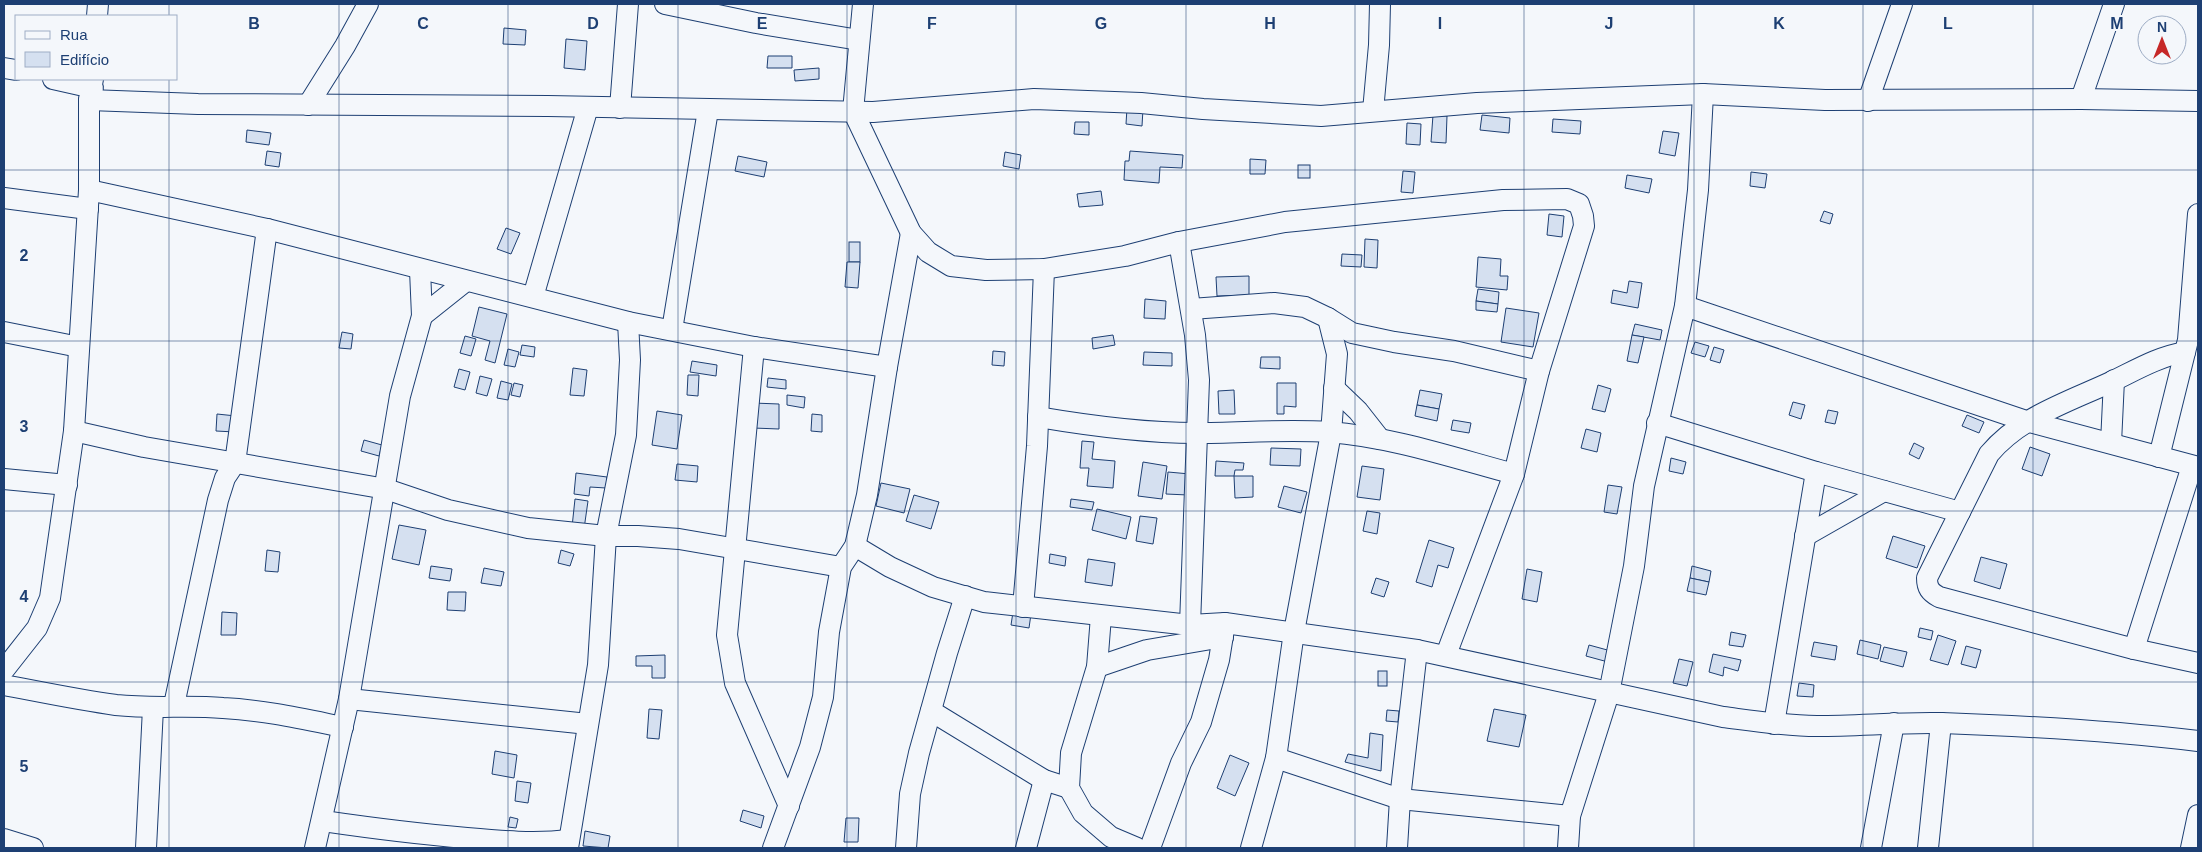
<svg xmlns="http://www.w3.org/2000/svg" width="2202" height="852" font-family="Arial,sans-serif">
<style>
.building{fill:#d5e0f0;stroke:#1d3f73}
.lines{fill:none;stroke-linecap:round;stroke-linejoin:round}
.minor-casing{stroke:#1d3f73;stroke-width:22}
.minor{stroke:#f4f7fb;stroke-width:20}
.grid{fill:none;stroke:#1d3f73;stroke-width:1;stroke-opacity:0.55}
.grid-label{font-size:16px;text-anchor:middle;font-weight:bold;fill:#1d3f73;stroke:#f4f7fb;stroke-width:4;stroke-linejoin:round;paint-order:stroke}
</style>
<rect width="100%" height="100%" fill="#f4f7fb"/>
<g class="building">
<polygon points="504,28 526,30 525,45 503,44"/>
<polygon points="566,39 587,41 585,70 564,68"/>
<polygon points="768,56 792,56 792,68 767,68"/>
<polygon points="819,68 819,79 795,81 794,70"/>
<polygon points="1127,108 1143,109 1142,126 1126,124"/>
<polygon points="1433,115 1447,116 1446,143 1431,142"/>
<polygon points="1482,115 1510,118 1509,133 1480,130"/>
<polygon points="1553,119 1581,121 1580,134 1552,132"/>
<polygon points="1075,122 1089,122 1089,135 1074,134"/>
<polygon points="1407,123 1421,124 1420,145 1406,144"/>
<polygon points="247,130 271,133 269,145 246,142"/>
<polygon points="1663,131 1679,133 1675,156 1659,153"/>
<polygon points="267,151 281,153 279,167 265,165"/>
<polygon points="1130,151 1183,155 1182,168 1160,167 1159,183 1124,180 1125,161 1129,161"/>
<polygon points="1005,152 1021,155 1019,169 1003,166"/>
<polygon points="738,156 767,162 764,177 735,171"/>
<polygon points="1250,159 1266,160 1265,174 1250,174"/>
<rect x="1298" y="165" width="12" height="13"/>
<polygon points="1403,171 1415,172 1413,193 1401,192"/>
<polygon points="1751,172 1767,174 1765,188 1750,186"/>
<polygon points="1627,175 1652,179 1649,193 1625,188"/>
<polygon points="1101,191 1103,205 1079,207 1077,194"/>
<polygon points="1824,211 1833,214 1830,224 1820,221"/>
<polygon points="1549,214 1564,216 1562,237 1547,235"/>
<polygon points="506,228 520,233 511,254 497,249"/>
<polygon points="1365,239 1378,240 1377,268 1364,267"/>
<rect x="849" y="242" width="11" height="20"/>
<polygon points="1342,254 1362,255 1361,267 1341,266"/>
<polygon points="1478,257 1501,259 1500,276 1508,276 1507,290 1476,287"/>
<polygon points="847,262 860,262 858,288 845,287"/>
<polygon points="1249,276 1249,295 1217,296 1216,277"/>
<polygon points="1629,281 1642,283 1638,308 1611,303 1613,290 1627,293"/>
<polygon points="1478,289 1499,292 1498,304 1476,301"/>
<polygon points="1145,299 1166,301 1165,319 1144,318"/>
<polygon points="1476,301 1498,304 1497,312 1476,310"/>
<polygon points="479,307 507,314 495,363 485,360 490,341 472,336"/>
<polygon points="1506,308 1539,313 1533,347 1501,342"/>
<polygon points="1635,324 1662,330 1660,340 1632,335"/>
<polygon points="342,332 353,334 351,349 339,348"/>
<polygon points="1113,335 1115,345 1093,349 1092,338"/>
<polygon points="1632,335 1644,337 1638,363 1627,361"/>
<polygon points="465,336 476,339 471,356 460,353"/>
<polygon points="1695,342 1709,346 1705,357 1691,353"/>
<polygon points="522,345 535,347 534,357 520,355"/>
<polygon points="1714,347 1724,350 1720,363 1710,360"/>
<polygon points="508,349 519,352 515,367 504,365"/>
<polygon points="993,351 1005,352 1004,366 992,365"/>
<polygon points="1144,352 1172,353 1172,366 1143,365"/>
<polygon points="1261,357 1280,357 1280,369 1260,368"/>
<polygon points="692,361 717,365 716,376 690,372"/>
<polygon points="573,368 587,370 584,396 570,395"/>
<polygon points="459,369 470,372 465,390 454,387"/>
<polygon points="688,375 699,375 698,396 687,395"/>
<polygon points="480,376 492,379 487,396 476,393"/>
<polygon points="768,378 786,380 786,389 767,387"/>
<polygon points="501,381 512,384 508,400 497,398"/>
<polygon points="514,383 523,385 520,397 511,395"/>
<polygon points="1277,383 1296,383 1296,407 1284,406 1284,414 1277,414"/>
<polygon points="1598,385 1611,389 1605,412 1592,409"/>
<polygon points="1234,390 1235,414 1219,414 1218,391"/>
<polygon points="1420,390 1442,394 1439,409 1417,405"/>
<polygon points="787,395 805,397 804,408 787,405"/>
<polygon points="1793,402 1805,405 1801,419 1789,415"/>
<polygon points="753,403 779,404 779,429 753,428"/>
<polygon points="1417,405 1439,409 1437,421 1415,416"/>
<polygon points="1828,410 1838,412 1835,424 1825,422"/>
<polygon points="657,411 682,415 677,449 652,445"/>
<polygon points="217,414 236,416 235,432 216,431"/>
<polygon points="812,414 822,415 822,432 811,431"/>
<polygon points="1967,415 1984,422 1979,433 1962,426"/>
<polygon points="1453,420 1471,423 1469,433 1451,430"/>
<polygon points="1586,429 1601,433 1597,452 1581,448"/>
<polygon points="364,440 382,445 379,456 361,451"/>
<polygon points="1082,441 1094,442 1092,459 1115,461 1113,488 1087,486 1089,468 1080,468"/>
<polygon points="1914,443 1924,448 1919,459 1909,454"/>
<polygon points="2030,447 2050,454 2042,476 2022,469"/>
<polygon points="1271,448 1301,449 1300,466 1270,465"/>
<polygon points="1671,458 1686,462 1683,474 1669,471"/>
<polygon points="1216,461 1244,463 1243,470 1235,470 1234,476 1215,476"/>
<polygon points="1143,462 1167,466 1162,499 1138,496"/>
<polygon points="677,464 698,466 697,482 675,480"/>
<polygon points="1362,466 1384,469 1380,500 1357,497"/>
<polygon points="1168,472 1190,474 1188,495 1166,494"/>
<polygon points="576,473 607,477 606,488 590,487 589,496 574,494"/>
<polygon points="1234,476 1253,476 1253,497 1235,498"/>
<polygon points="881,483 910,489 904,513 876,506"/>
<polygon points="1608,485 1622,487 1617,514 1604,512"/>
<polygon points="1284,486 1307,492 1301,513 1278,507"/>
<polygon points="914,495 939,502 931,529 906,521"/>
<polygon points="575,499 588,501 584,529 572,527"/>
<polygon points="1071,499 1094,502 1092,510 1070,507"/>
<polygon points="1097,509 1131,517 1126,539 1092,530"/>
<polygon points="1367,511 1380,513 1377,534 1363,531"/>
<polygon points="1140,516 1157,518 1153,544 1136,541"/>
<polygon points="399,525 426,530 419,565 392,559"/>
<polygon points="1893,536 1925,546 1917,568 1886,558"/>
<polygon points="1429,540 1454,548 1448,568 1438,565 1432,587 1416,582"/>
<polygon points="267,550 280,552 278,572 265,571"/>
<polygon points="561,550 574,554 570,566 558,563"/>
<polygon points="1050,554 1066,557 1065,566 1049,563"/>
<polygon points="1981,557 2007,564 2000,589 1974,581"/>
<polygon points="1088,559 1115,563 1112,586 1085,582"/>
<polygon points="431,566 452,569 450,581 429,578"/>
<polygon points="1692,566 1711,571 1709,582 1690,578"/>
<polygon points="484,568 504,572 501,586 481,583"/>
<polygon points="1527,569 1542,572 1537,602 1522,599"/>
<polygon points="1376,578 1389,582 1384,597 1371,593"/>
<polygon points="1690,578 1709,582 1706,595 1687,591"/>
<polygon points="448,592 466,592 465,611 447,610"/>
<polygon points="222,612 237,613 236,635 221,635"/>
<polygon points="1013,612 1031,614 1029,628 1011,625"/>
<polygon points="1920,628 1933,631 1931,640 1918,637"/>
<polygon points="1731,632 1746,635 1743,647 1729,645"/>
<polygon points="1938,635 1956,641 1948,665 1930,660"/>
<polygon points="1860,640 1881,645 1878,659 1857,654"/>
<polygon points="1814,642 1837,646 1835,660 1811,656"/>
<polygon points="1589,645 1611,651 1608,662 1586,656"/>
<polygon points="1966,646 1981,650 1976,668 1961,664"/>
<polygon points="1884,647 1907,652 1903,667 1880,661"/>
<polygon points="1713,654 1741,660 1738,671 1724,667 1723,676 1709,672"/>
<polygon points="665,655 665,678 652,678 652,666 636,666 636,656"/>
<polygon points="1679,659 1693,662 1687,686 1673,683"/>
<rect x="1378" y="671" width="9" height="15"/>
<polygon points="1799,683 1814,685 1813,697 1797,696"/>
<polygon points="649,709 662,710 659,739 647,738"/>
<polygon points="1494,709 1526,715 1519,747 1487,741"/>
<polygon points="1387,710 1399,711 1398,722 1386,721"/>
<polygon points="1370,733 1383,735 1381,771 1345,762 1348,754 1368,758"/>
<polygon points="495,751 517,755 514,778 492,774"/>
<polygon points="1230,755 1249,763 1235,796 1217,788"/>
<polygon points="517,781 531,783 528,803 515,801"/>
<polygon points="743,810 764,816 761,828 740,821"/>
<polygon points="510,817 518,819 516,828 508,827"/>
<polygon points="846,818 859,818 858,842 844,842"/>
<polygon points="585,831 610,836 608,848 583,846"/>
</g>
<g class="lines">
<g class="minor-casing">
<g id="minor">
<polyline points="665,4 756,23 859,40"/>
<polyline points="863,4 853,111 911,233 928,252 951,266 986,270 1044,269 1125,256 1179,242 1285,222 1503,200 1567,199 1579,204 1583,216 1584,226 1539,371 1514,474 1446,655"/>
<polyline points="97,16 98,4"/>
<polyline points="4,68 16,70"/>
<polyline points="53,79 93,88"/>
<polyline points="2081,99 2114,4"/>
<polyline points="89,100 198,104 548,106 873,112 1034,99 1141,103 1203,109 1321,116 1477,103 1703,94 1825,100 2081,99 2198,101"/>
<polyline points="1868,101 1902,4"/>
<polyline points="308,105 345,46 368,4"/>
<polyline points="620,108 628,4"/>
<polyline points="1373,111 1379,45 1380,4"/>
<polyline points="89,190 267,229 628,322 754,347 887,367"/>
<polyline points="4,198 88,209"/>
<polyline points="1179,242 1195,335 1199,380 1190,625"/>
<polyline points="533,297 588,107"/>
<polyline points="1685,306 2026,421 2198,467"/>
<polyline points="1191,309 1274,303 1305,307 1328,318 1352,333 1394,342 1454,351 1539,371"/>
<polyline points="422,316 466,281"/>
<polyline points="672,330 708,110"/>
<polyline points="4,332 79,347"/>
<polyline points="754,347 727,635 735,683 789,806"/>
<path d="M2185,352c-28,5 -49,18 -74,30 -43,20 -91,35 -122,72l-62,124c0,10 3,14 12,19l195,52 64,14"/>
<polyline points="1334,388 1358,411 1380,439"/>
<path d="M1038,417c53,9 104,16 158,16 45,0 89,-4 133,-1 63,5 125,26 185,42"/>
<polyline points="1657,423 1816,472 1960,512"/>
<polyline points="74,431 144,447 386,489 448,510 528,528 606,536 638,536 679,539 841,567"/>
<polyline points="2111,443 2114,380"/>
<polyline points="2159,457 2188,340 2198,214"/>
<polyline points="4,479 67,485"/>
<polyline points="1805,536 1884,491"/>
<path d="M855,546l35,21 43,20 51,15 206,23 35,-2 192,27 306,67c31,4 63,9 94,9 42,0 83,-4 125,-3 86,3 171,8 256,18"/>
<polyline points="1023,607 1037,446 1044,269"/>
<polyline points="1101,616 1097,667 1071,753 1069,788 1083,813 1111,837 1137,848"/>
<polyline points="2134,649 2192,466"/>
<polyline points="1097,667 1147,650 1223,637"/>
<polyline points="4,670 37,628 50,598 74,431 89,190 89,100 93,79"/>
<path d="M4,685c37,7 75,15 112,20 36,4 71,0 107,3 40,2 80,11 120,19"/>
<polyline points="349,699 588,724"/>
<polyline points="174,705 218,500 225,478 235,463 267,229"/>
<polyline points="931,711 1044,780 1069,788"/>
<polyline points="1774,724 1816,472"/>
<polyline points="1276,758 1400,799 1570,816"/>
<path d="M323,821c48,7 95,13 144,17 34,3 68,6 102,2"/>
<polyline points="4,839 33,848"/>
<polyline points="146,848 153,708"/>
<polyline points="315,848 349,699 400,396 422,316 420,270"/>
<polyline points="568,848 598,665 606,536 626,435 630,360 628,322"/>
<polyline points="773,848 810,747 823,697 829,632 841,567 855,546 867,495 887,367 911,233"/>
<polyline points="906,848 910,794 919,753 947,653 965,596"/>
<polyline points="1026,848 1044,780"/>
<polyline points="1150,848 1181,763 1201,722 1219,660 1225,623"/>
<polyline points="1251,848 1276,758 1294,632 1331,433 1337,354 1328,318"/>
<polyline points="1397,848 1400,799 1417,650"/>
<polyline points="1568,848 1570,816 1609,693 1634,566 1644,486 1685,306 1698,190 1703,94"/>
<polyline points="1871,848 1894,723"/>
<polyline points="1928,848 1941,723"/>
<polyline points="2191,848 2198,815"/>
</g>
</g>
<use href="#minor" class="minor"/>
</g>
<path class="grid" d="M169,4v12M339,4v844M508,4v844M678,4v844M847,4v844M1016,4v844M1186,4v844M1355,4v844M1524,4v844M1694,4v844M1863,4v844M2033,4v844M169,79v769M4,170h2194M4,341h2194M4,511h2194M4,682h2194"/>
<g class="grid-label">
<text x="254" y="29">B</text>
<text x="423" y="29">C</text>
<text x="593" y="29">D</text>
<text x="762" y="29">E</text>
<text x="932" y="29">F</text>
<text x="1101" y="29">G</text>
<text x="1270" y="29">H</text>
<text x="1440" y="29">I</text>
<text x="1609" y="29">J</text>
<text x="1779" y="29">K</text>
<text x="1948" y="29">L</text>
<text x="2117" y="29">M</text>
<text x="24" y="261">2</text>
<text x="24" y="432">3</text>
<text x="24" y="602">4</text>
<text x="24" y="772">5</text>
</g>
<rect width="2202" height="852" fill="none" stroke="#1d3f73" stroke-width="10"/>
<rect x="15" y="15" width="162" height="65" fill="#f4f7fb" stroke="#9eadc5"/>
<rect x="25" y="31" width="25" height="8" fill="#f4f7fb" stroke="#9eadc5"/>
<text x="60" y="40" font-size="15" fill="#1d3f73">Rua</text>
<rect x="25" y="52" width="25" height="15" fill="#d5e0f0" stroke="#9eadc5"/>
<text x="60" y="65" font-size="15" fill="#1d3f73">Edifício</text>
<g transform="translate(2162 40)"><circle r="24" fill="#f4f7fb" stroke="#9eadc5"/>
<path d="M0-4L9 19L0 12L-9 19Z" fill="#c62828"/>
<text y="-8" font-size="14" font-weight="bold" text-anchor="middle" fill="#1d3f73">N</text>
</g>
</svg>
